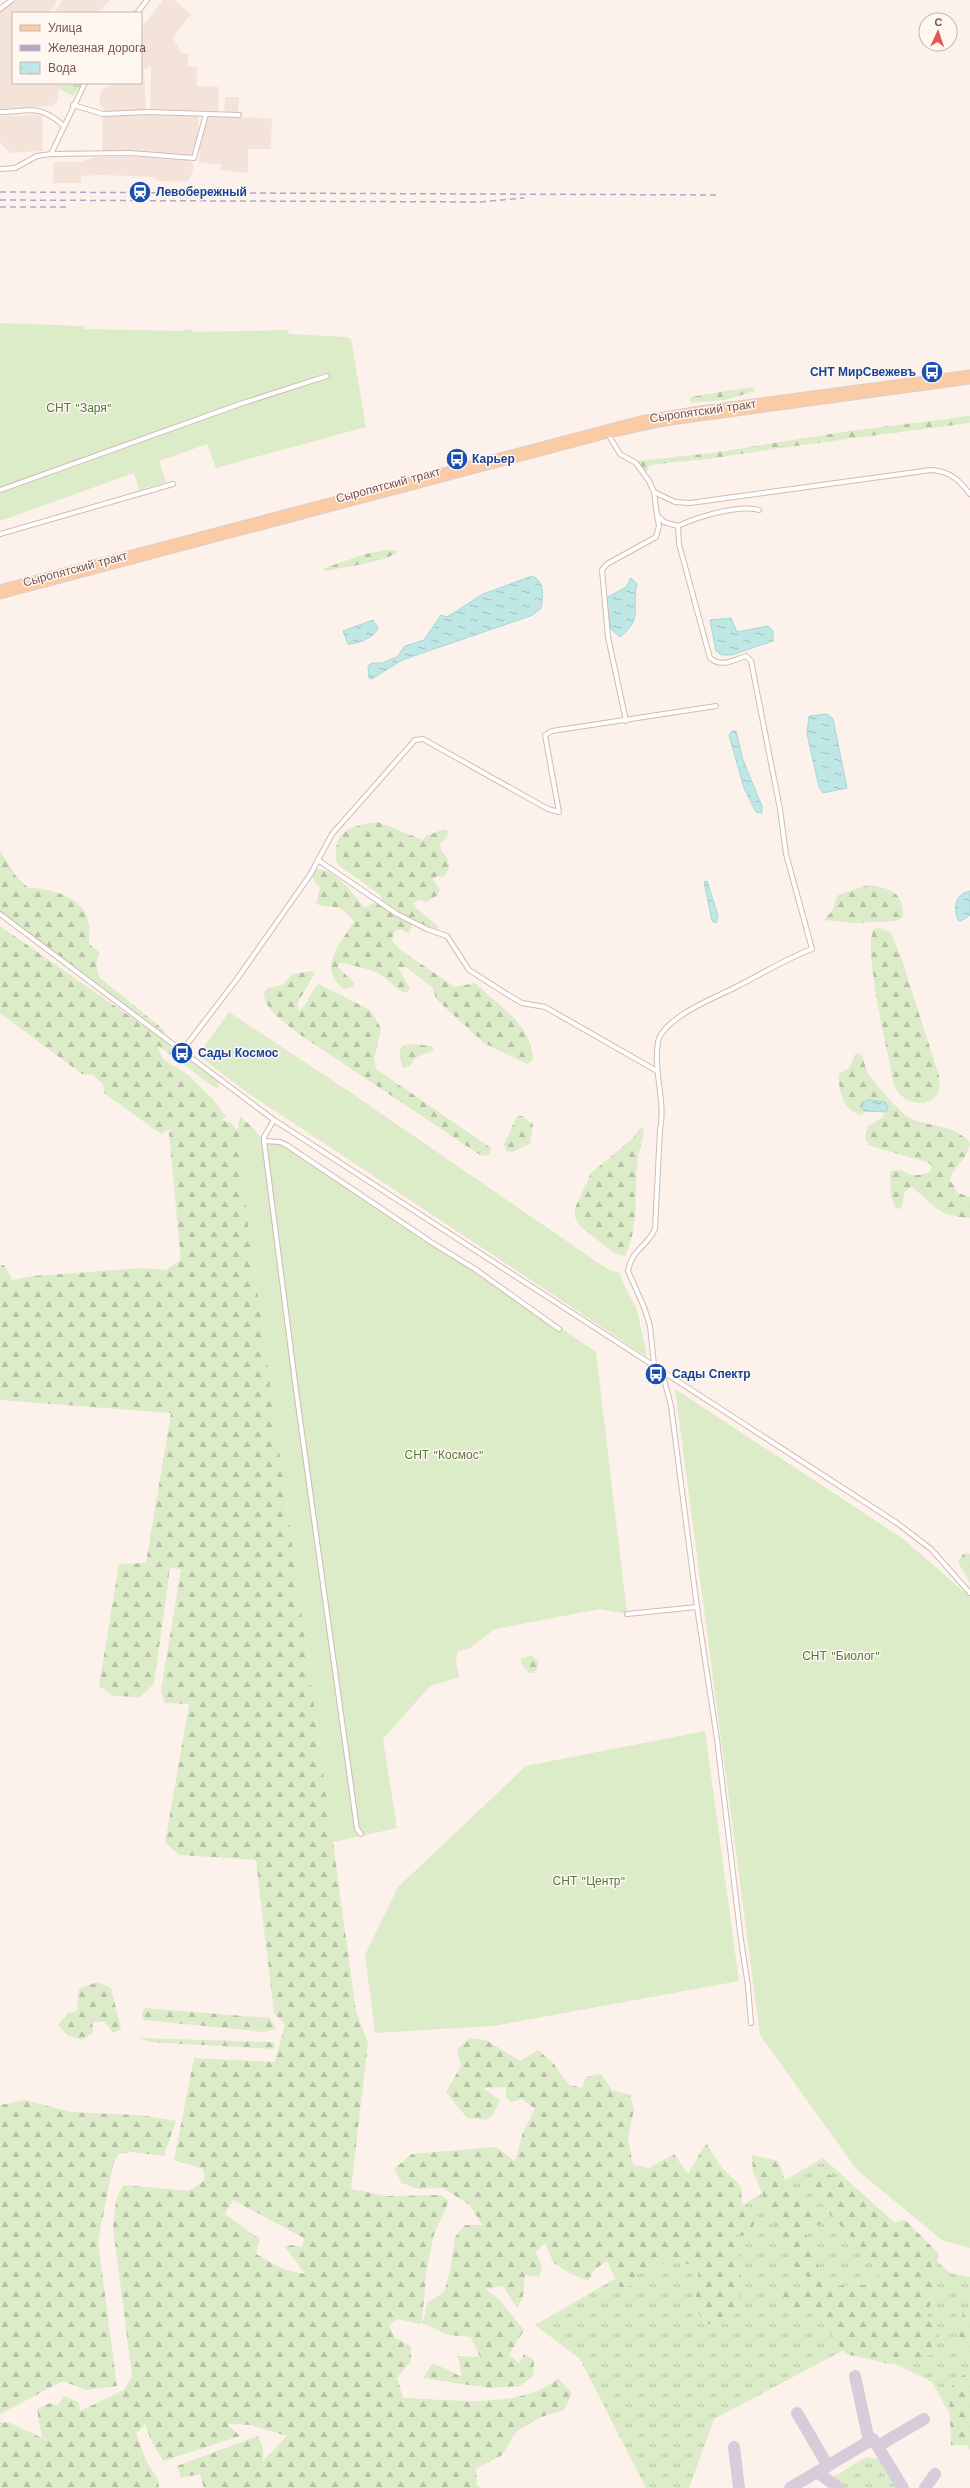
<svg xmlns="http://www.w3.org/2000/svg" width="970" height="2488" font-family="'Work Sans',sans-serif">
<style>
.residential{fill:#f4e3d9}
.grass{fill:url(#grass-tufts)}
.forest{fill:url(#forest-firs);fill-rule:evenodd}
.garden{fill:#dcebc8}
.water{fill:url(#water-ripples);stroke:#a4d9d7}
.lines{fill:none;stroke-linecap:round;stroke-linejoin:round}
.taxiway{stroke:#d8ccda;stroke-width:12}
.street-casing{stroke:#d2bbb2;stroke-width:6}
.primary-casing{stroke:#d9cfcd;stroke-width:9}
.street{stroke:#fff;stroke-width:4}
.primary{stroke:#facba5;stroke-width:7}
.rail{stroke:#b3a7c8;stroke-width:1.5;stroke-dasharray:6 4;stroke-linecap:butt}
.labels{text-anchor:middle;stroke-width:3;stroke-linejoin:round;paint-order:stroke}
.transit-label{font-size:12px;font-weight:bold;fill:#164399;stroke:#fff7f1;text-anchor:start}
.park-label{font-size:12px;fill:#5b7841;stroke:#fff7f1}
.street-label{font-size:12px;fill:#78554d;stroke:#fff7f1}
</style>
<defs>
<pattern id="grass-tufts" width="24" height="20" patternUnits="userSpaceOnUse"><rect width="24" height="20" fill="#dcebc8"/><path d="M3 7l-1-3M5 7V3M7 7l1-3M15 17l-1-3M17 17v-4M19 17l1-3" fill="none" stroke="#b7c1a5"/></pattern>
<pattern id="forest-firs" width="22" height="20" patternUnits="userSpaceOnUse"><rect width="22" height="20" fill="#dcebc8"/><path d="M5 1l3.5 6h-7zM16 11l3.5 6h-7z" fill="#b7c1a5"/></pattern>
<pattern id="water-ripples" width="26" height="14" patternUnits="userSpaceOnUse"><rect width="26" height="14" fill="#bee7e5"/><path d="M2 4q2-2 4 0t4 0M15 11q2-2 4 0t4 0" fill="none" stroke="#9fbebc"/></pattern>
</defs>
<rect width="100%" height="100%" fill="#fdf2eb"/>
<g class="residential">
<polygon points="17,0 58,0 49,13 13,13 13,83 60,83 57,102 53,106 0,109 0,12"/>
<polygon points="62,0 110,0 98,13 54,13"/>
<polygon points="163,0 174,0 191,14 173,38 181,53 188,53 188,67 197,67 197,86 219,87 218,111 150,110 151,66 144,69 146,110 105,112 99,102 101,90 114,83 141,83 141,28"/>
<polygon points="225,97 239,97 238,112 226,112 224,109"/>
<polygon points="42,115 43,151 11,153 0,143 0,116"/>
<polygon points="152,115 198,116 199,130 191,156 136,151 102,151 103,116"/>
<polygon points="207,117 272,118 271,149 248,149 248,173 221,170 221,164 199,163 200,142"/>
<polygon points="94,157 142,157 189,160 193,164 193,172 187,182 159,181 153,177 102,175 81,176 81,183 53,183 54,162 81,162"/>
</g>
<g class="grass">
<polygon points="60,83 82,83 73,96 59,89"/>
<polygon points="823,2158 950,2273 970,2277 970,2450 932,2382 855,2344 714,2419 689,2488 646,2488 580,2359 535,2325"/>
<polygon points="866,2457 879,2459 897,2488 846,2488 832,2478"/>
</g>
<g class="forest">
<polygon points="752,387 755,391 725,400 691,403 690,397"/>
<path d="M970,416v7c-83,11 -166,21 -249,34 -24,4 -49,4 -72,9l-3,7 -8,-12 74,-8 137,-22z"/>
<path d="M387,550l12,1c-12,11 -55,16 -73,20l-4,-2 43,-15z"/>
<path d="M378,822l45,18 3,-4 18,-7 4,2 -1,6 -7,7 1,6c8,9 12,17 2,27l-6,-1 -4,3 7,11 -2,5 -12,7 -6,-2 -7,3 2,4 23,19v4l-21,-8 -5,4 -3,8 -9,-5 -5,2 -3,9 7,9 56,38 20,-4c24,24 56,39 58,77l-6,4 -43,-21 -48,-44 -3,-11 -27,-21h-8l12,22 -4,4c-12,-4 -17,-14 -28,-20 -10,-5 -23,-6 -34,-10h-5l-1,4 16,16 -1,4 -9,2c-28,-20 -3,-47 10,-67 -16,-22 -18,-11 -38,-18l4,-16c-7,-8 -10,-10 -4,-19 19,-1 38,26 49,39l8,-5 7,2 3,-5 -3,-5 -43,-31c-6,-34 14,-38 41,-42z"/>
<path d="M0,851l16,25 12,12c23,0 58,9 61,37 1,6 0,13 0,19l11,9 -4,10 3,14 65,53 2,7 -166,-123z"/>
<path d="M868,885c22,3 36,7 35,32l-6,4 -44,2 -29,-3 8,-9 6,-16z"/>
<path d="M0,926l184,128 35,28 -1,6 -4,-1 -57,-42 6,14 25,16 25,24 13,18 -4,3 8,2 8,9 2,-15 15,14 -14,8 -3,11 118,862 12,32 -17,146 36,7 54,-1 8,6 -15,33 -8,40 -4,48 -3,2 -21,-5 -9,6 6,13 16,8v15l-14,17 6,20c46,1 118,13 155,-20l14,15 -8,17 -23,7 -25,15 -14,23 -26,14 1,17 5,2h-278l-4,-14 -19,4 -4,-12 81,-30 5,12v13l24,-25 -36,-11 -24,-1 13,12 -77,25 -12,-21 -6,-16 -9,10 11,28 11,18 1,8h-159v-66l10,1 32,15 -5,-29 13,-6 8,2 6,-9 15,6 1,9 44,-21 8,-14 -19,-149 3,-27 7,-15 66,6 16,-11 -2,-11 -29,-9 20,-102 81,4 10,-38 -11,-10 -18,-154 -76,-5 -15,-12 24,-139 -24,-1 -4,-12 20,-122 -11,-1 -16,116 -14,13 -27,-1 -14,-10 20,-122 27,-1 25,-150 -171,-13v-135h4l8,15 22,-4 108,-8 24,2 15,-10 -12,-127 3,-5 -11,6 -57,-41 -1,-9 -10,-9 -11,-1 -82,-61zM233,2200l71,38 -2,9 -10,-2 -7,2 20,27 -20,-4 -29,-16 4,-15 -35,-25z"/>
<path d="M880,928l11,5 9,21 39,122c0,4 1,9 0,13 -5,21 -35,16 -43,0 -4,-6 -4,-17 -6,-24 -6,-30 -25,-110 -17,-136z"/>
<path d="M311,971l4,2 -18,31 2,7c9,-6 10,-19 20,-27l51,26 11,18 -7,31 2,10 115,79v4l-4,4 -7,-1 -181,-121c-12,-10 -36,-24 -35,-42l4,-4 14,-3 11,-11z"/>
<polygon points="408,1044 432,1046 434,1050 415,1058 410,1066 404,1068 400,1058 400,1048"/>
<path d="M856,1053l5,1c4,6 3,11 6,17 2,7 34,42 41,46 21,11 41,5 62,25 -1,17 -16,23 -20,38l8,13 12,4v21c-36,-3 -32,-11 -58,-31l-7,4 -4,18 -5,-1 -5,-11 -1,-26 12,-1c9,7 16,6 28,2l2,-5 -3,-4 -61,-18 -3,-9 3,-10 14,-8 6,-11c-8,-10 -16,-3 -26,1l2,3 -1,4c-20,-2 -25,-25 -24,-41l10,-6z"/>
<polygon points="517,1116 522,1116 533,1124 530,1144 512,1152 506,1151 504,1144"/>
<path d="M640,1128l4,1c-1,12 -6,23 -7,36 -3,31 2,63 -12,91l-11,-3 -34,-27 -5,-9v-9l16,-35 41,-34z"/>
<polygon points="964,1553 970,1554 970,1583 958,1562"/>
<polygon points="531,1655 538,1661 538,1668 533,1673 529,1673 521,1664 521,1659"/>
<polygon points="97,1982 111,1988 121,2029 113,2033 105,2022 92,2022 93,2032 82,2040 67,2035 58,2025 68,2013 77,2011 79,1989"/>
<polygon points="144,2008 270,2018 276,2029 264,2032 144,2020 142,2015"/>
<polygon points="139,2038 274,2042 275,2049 150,2042"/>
<polygon points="470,2038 486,2040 520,2061 538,2050 554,2064 568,2084 582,2088 586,2077 601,2074 612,2090 630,2095 634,2109 628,2138 633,2165 649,2168 674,2154 688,2174 706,2143 722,2168 741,2186 742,2205 755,2221 750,2236 735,2235 741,2278 739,2306 724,2324 704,2324 695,2306 699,2267 683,2263 671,2255 656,2272 637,2270 634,2285 620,2288 607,2261 595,2269 588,2281 569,2273 553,2262 545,2243 536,2252 542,2267 539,2277 525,2275 523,2296 517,2308 503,2286 485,2289 499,2299 524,2330 509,2355 519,2363 524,2354 534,2360 533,2376 520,2386 489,2388 423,2378 433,2363 462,2377 458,2356 480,2357 471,2337 448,2335 423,2323 427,2303 444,2292 450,2271 455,2237 465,2225 482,2225 470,2205 443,2188 418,2189 402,2183 394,2169 412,2154 496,2147 515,2161 523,2132 535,2109 522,2099 512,2102 506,2098 506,2087 483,2088 500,2100 493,2115 486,2120 467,2118 446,2092 461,2066 457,2049"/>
<polygon points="25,2100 70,2112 140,2115 176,2121 164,2156 132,2152 118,2154 113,2165 98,2242 117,2386 85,2390 63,2381 0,2414 0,2105"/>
<polygon points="752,2155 778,2161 788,2188 816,2205 821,2224 804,2229 826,2286 864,2285 879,2278 878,2264 835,2220 808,2186 818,2171 849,2182 893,2223 905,2220 938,2253 936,2286 927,2316 939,2336 931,2355 890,2364 846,2354 813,2309 790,2315 778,2306 773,2290 814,2289 810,2278 794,2266 753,2172"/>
<polygon points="970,2308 970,2352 957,2351 963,2311"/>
<polygon points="965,2373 970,2377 970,2445 951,2445 949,2389"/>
</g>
<g class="garden">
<polygon points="0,323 84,326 84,329 184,331 184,329 192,330 192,332 288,330 289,334 346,337 351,339 366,427 216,468 207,444 159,461 166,482 139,490 134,473 0,521"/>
<polygon points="229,1012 360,1099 607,1269 620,1273 623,1283 637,1310 647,1357 245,1091 198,1055"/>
<polygon points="255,1130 264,1141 280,1142 475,1269 596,1352 627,1614 600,1609 495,1629 470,1648 458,1651 456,1661 459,1677 430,1686 383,1739 397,1828 333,1842 238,1149 241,1138"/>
<polygon points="675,1389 902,1538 970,1597 970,2248 942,2240 857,2170 760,2035"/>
<polygon points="705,1731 739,1981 493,2026 375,2033 365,1955 398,1887 526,1766"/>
</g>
<g class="water">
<path d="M532,576c13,5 11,20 9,32l-8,7 -131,45 -30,19 -3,-1 -1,-12 4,-3h10l15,-6 8,-11 19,-6 17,-25 6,2 36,-23z"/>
<path d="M631,578l6,6c-6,24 7,34 -17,53l-9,-8 -5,-31 20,-11z"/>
<polygon points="731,618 737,632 768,626 773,631 773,641 732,655 722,655 716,651 710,620"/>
<path d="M373,620l5,8c-4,10 -20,16 -30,16l-5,-13z"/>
<polygon points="827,714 833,719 847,788 823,793 819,787 807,734 809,716"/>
<polygon points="732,731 736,731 743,760 762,806 762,813 756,812 744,788 729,735"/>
<polygon points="707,881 718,916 716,923 712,921 704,882"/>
<path d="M970,891v24l-9,6 -3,-1c-5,-12 -3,-26 12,-29z"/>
<polygon points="868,1100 885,1102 888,1107 886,1112 864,1111 862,1108 863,1103"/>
</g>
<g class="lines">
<g class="taxiway">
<polyline points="855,2376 869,2441"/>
<polyline points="797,2413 828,2466"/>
<polyline points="878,2446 924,2419"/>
<polyline points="734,2447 739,2488"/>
<polyline points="817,2472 839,2488"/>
<polyline points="790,2488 873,2439 903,2488"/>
<polyline points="925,2488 935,2474"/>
</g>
<g class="street-casing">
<g id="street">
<polyline points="0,9 12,0"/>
<polyline points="137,13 147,0"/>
<polyline points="73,105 103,114 149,112 239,115"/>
<path d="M0,112c32,-1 39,-8 64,14"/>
<polyline points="51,154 130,153 194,158 206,114"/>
<polyline points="0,169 15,168 37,156 51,154 85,83"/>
<path d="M608,434l12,20 16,9 13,18 5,11 3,23 7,7 14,4c19,-9 61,-22 81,-16"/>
<polyline points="0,490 240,404 327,376"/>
<path d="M654,492l21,10 15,1 241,-33c19,1 28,10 39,24"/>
<polyline points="0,534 173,484"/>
<polyline points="626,721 608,637 602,570 607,564 656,537 659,526 657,515"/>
<polyline points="318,860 397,914 429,930 447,936 469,970 510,996 522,1003 545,1007 657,1071"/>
<polyline points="0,914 274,1120 897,1523 931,1549 970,1593"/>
<polyline points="182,1051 237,979 310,875 332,834 415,740 423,739 548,809 559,812 545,735 552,731 716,706"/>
<polyline points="274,1120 264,1137 264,1141 296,1390 357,1829 361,1834"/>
<polyline points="264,1141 280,1142 288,1146 431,1242 475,1269 559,1329"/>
<path d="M654,1365l-4,-39 -6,-19 -16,-36c4,-22 19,-24 27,-42l5,-99c6,-29 -7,-58 -2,-88 2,-11 15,-21 24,-27 16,-11 36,-19 54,-28 26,-13 49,-28 76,-38l-26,-95 -6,-45 -29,-148 -5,-5c-13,4 -24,12 -36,2l-31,-114 -1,-18"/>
<polyline points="662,1371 671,1406 697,1607 717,1739 741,1940 748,1986 751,2023"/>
<polyline points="627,1614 697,1607"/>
</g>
</g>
<g class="primary-casing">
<g id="primary">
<polyline points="0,589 640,420 700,410 970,374"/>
<polyline points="0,595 608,434 664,422 970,380"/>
</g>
</g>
<use href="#street" class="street"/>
<use href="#primary" class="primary"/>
<g class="rail">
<polyline points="0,192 720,195"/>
<polyline points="0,200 479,202 524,198"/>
<polyline points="0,207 66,207"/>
</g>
</g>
<defs>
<g id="station-disc" transform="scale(1.15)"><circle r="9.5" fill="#1a4fb4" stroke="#fff7f1"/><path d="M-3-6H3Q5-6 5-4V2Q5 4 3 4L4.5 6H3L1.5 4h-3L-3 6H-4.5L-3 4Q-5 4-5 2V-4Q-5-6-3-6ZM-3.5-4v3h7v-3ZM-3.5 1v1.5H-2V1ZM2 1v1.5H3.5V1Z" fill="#fff"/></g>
<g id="bus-disc" transform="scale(1.15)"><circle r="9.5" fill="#1a4fb4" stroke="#fff7f1"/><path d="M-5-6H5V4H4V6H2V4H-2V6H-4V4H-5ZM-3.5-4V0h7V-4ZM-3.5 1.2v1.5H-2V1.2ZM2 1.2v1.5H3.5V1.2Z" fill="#fff"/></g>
</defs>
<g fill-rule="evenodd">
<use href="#station-disc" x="140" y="192"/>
<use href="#bus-disc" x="932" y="372"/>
<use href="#bus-disc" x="457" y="459"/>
<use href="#bus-disc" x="182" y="1053"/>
<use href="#bus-disc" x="656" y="1374"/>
</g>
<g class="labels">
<g class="transit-label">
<text x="156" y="196">Левобережный</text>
<text x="916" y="376" text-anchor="end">СНТ МирСвежевъ</text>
<text x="472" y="463">Карьер</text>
<text x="198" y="1057">Сады Космос</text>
<text x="672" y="1378">Сады Спектр</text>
</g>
<g class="park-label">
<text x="79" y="412">СНТ "Заря"</text>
<text x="444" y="1459">СНТ "Космос"</text>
<text x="841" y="1660">СНТ "Биолог"</text>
<text x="589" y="1885">СНТ "Центр"</text>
</g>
<g class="street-label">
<text transform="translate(703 411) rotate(-8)" y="4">Сыропятский тракт</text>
<text transform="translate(388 485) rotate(-15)" y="4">Сыропятский тракт</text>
<text transform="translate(75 569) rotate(-15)" y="4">Сыропятский тракт</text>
</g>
</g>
<rect x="12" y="12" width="130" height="72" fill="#fff7f1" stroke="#c9b6af"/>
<rect x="20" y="25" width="20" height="6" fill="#facba5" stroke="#c9b6af"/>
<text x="48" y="32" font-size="12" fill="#78554d">Улица</text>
<rect x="20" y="45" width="20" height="6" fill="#b3a7c8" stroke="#c9b6af"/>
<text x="48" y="52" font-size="12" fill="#78554d">Железная дорога</text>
<rect x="20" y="62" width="20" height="12" fill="url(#water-ripples)" stroke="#c9b6af"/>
<text x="48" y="72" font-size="12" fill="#78554d">Вода</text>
<g transform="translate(938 32) rotate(3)"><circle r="19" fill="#fff7f1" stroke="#c9b6af"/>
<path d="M0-3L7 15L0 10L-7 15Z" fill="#e45852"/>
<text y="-6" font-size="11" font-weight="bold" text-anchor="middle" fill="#78554d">С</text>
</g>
</svg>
